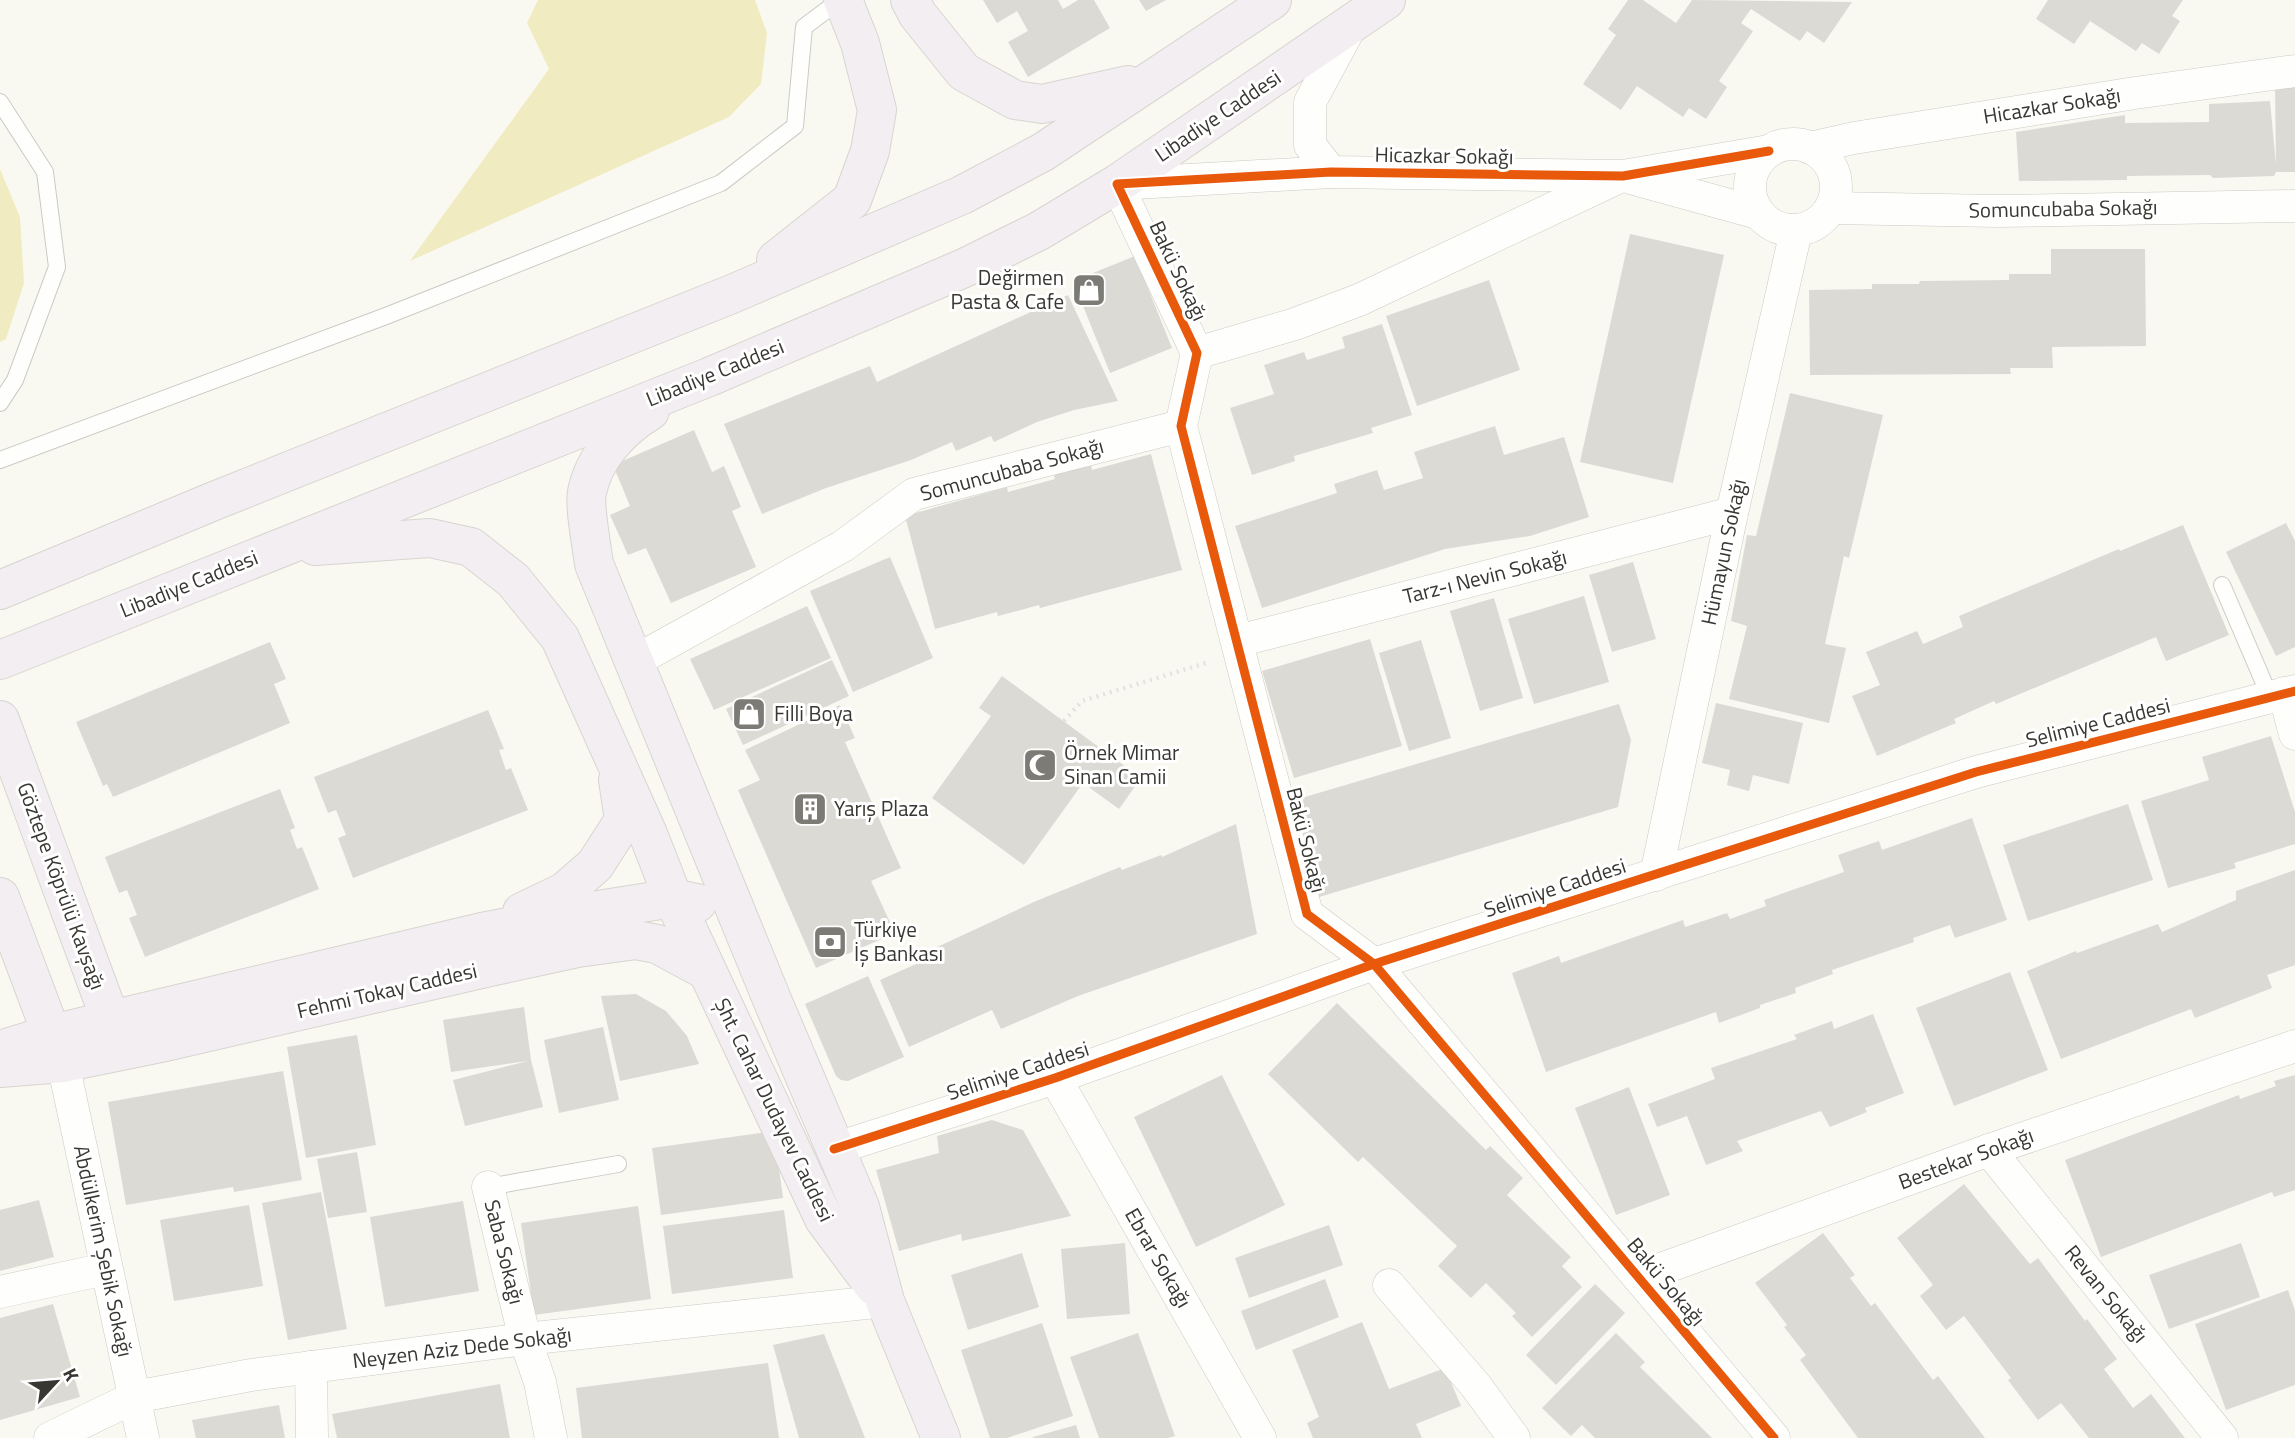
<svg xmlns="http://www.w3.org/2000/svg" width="2295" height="1438" font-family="'Titillium Web',sans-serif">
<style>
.green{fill:#f1ebc2}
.building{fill:#dbdad4}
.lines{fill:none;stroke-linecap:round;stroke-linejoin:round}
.lane-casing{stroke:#cbcac4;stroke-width:18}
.street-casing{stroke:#cbcac4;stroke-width:33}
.primary-casing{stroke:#d6d5d1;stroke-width:40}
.path{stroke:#e2e2e0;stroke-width:4.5;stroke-dasharray:2 5;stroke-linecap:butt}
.lane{stroke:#fefefd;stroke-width:16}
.street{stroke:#fefefd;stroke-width:32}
.primary{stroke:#f3eef1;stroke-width:38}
.cycleway-casing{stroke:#fff;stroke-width:13}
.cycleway{stroke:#e8590c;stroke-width:9}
.labels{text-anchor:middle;stroke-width:6;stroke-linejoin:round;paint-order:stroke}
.street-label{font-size:21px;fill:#383732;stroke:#fff}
.poi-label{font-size:21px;fill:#383732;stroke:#fff;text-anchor:start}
</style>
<rect width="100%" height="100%" fill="#faf9f1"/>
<g class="green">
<polygon points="538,0 755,0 767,33 761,84 729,117 410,261 549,69 527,23"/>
<polygon points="0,169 20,217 24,283 6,339 0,342"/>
</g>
<g class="building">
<polygon points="983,0 1058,0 1063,9 1078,0 1094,0 1110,28 1028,77 1008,42 1028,31 1017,11 997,23"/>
<polygon points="1139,0 1166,0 1146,11"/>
<polygon points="1628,0 1643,0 1676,23 1692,0 1852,2 1824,43 1807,31 1800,41 1751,9 1741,23 1753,31 1719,81 1727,87 1706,119 1689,108 1683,117 1637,86 1621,110 1583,84 1616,35 1608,29"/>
<polygon points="2048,0 2183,0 2172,16 2180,21 2159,54 2142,43 2136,51 2090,21 2074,44 2036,19"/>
<polygon points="2295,86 2295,172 2276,172 2274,176 2213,178 2210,175 2127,176 2127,180 2019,181 2016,132 2125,115 2125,123 2209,122 2209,104 2270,101 2276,165 2275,87"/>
<polygon points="1630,234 1724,255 1673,483 1580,462"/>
<polygon points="2051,249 2145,249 2146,346 2052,347 2053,368 2010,368 2011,374 1810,375 1809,290 1872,289 1872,284 1919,284 1920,281 2009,280 2009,274 2051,274"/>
<polygon points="1135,256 1172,348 1110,373 1073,281"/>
<polygon points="1489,280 1520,370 1417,406 1386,316"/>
<polygon points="1068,295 1118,401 1074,410 1037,422 994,442 991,436 956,451 952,442 911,460 826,488 762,514 724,424 870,366 877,382"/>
<polygon points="1382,324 1412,415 1371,428 1373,433 1294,456 1295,461 1252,475 1230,408 1274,394 1264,365 1304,352 1307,360 1345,348 1342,337"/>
<polygon points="1790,393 1883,415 1849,558 1844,556 1825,644 1846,648 1829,723 1729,699 1747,626 1731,621 1747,535 1756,536"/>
<polygon points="1495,426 1504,455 1564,437 1589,517 1530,536 1445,549 1262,608 1235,526 1337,493 1334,484 1377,470 1384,490 1423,478 1414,452"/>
<polygon points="694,430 712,472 724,466 741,507 732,511 756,567 671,603 646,548 628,555 610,515 630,506 613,465"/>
<polygon points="1151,454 1182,570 1040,608 1039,605 998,616 997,612 935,629 905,516 1007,487 1008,492 1055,479 1054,475 1091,465 1092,470"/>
<polygon points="2286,523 2295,541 2295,647 2276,656 2226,552"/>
<polygon points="2183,525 2229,635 2166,661 2156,637 1996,704 1994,701 1954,719 1956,723 1877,756 1852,696 1880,685 1866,652 1917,631 1923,644 1963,627 1959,616 2119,549 2120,551"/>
<polygon points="890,557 933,658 853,692 810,591"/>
<polygon points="1633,562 1656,639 1612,652 1589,575"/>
<polygon points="1584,596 1609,682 1534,704 1508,619"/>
<polygon points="1494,598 1523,698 1480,711 1450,611"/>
<polygon points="807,606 831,658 714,710 690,659"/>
<polygon points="1370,639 1402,746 1294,778 1262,671"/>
<polygon points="1421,640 1451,738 1409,751 1379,653"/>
<polygon points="270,642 286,679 274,684 290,723 113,797 107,784 103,786 76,722"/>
<polygon points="832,660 849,696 743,745 726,709"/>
<polygon points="1002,676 1141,778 1119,809 1083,783 1024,865 932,798 991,716 979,708"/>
<polygon points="1716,703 1803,723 1789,784 1753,775 1749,791 1727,785 1730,770 1702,763"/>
<polygon points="1619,704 1631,740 1618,807 1316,898 1288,802"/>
<polygon points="840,705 855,738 845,742 901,868 871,881 895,933 816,968 738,790 760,780 745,750"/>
<polygon points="488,710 504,749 499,750 506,770 511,768 528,810 353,878 338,838 346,835 336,810 328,813 314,777"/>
<polygon points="2271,736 2295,812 2295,844 2234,863 2236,868 2168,888 2141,801 2209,780 2202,757"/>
<polygon points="280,789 295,828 290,830 297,849 302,847 319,889 145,957 129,918 137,915 127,890 119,893 105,857"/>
<polygon points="2128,804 2153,880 2028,921 2003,845"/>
<polygon points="1972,818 2007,920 1955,938 1950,925 1913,938 1914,942 1832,970 1833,974 1795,988 1796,993 1760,1005 1760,1008 1719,1023 1716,1012 1546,1072 1512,973 1559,956 1561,963 1683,920 1685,927 1727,913 1730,919 1766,906 1764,900 1844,872 1838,855 1879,841 1882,850"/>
<polygon points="1236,824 1257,934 1078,996 1001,1029 992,1010 909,1047 880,980 923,961 920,955 1036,901 1120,867 1122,870 1161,855 1162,857"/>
<polygon points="2295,870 2295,965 2267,975 2272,988 2195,1018 2191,1009 2061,1059 2027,971 2076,951 2077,953 2158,924 2162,932 2236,900 2236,891"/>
<polygon points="2010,972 2048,1070 1954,1106 1916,1008"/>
<polygon points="868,976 904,1057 848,1081 841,1080 836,1076 805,1004"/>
<polygon points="636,994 666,1011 687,1036 699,1064 620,1081 601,996"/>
<polygon points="1337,1003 1486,1150 1490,1146 1523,1178 1507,1195 1571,1257 1562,1266 1582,1287 1532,1337 1512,1316 1516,1313 1486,1283 1471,1298 1438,1266 1457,1246 1363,1157 1358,1162 1268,1074"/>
<polygon points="524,1007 531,1060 543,1107 465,1126 453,1080 528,1061 451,1072 443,1020"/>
<polygon points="1873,1014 1904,1093 1865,1108 1867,1112 1830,1127 1821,1111 1737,1141 1743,1151 1706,1165 1687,1116 1657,1127 1648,1104 1715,1079 1711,1068 1797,1039 1794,1035 1832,1021 1834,1029"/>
<polygon points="603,1027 619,1100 559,1113 544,1040"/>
<polygon points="357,1035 376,1145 306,1158 287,1047"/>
<polygon points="283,1071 302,1180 234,1192 233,1187 126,1205 108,1102"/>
<polygon points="1222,1075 1285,1205 1196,1247 1134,1117"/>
<polygon points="2295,1075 2295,1190 2274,1197 2272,1192 2101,1257 2065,1160 2239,1095 2240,1099 2276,1086 2274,1081"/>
<polygon points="1629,1087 1670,1195 1616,1215 1575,1108"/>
<polygon points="992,1120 1023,1130 1071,1216 962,1241 961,1234 899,1251 876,1170 939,1153 937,1136"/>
<polygon points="774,1131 783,1198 661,1215 652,1148"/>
<polygon points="357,1152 367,1212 328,1218 317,1159"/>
<polygon points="1964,1184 2030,1264 2038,1258 2085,1321 2087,1319 2117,1359 2104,1369 2133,1408 2151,1394 2185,1438 2089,1438 2061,1403 2038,1420 2008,1380 2011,1378 1964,1316 1946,1330 1920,1296 1933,1285 1897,1238"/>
<polygon points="321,1192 347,1329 288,1340 262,1203"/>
<polygon points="39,1200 54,1257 0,1271 0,1210"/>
<polygon points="463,1201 479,1291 385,1307 370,1217"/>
<polygon points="249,1205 263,1286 174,1301 160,1220"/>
<polygon points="638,1206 651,1299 534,1315 521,1223"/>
<polygon points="784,1210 793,1278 672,1294 663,1226"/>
<polygon points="1329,1225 1343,1265 1249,1298 1235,1258"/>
<polygon points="1823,1233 1855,1275 1850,1278 1871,1306 1875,1303 1933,1380 1938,1376 1985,1438 1858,1438 1800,1360 1806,1355 1784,1327 1787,1325 1755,1283"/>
<polygon points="1125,1243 1130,1314 1067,1319 1061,1249"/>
<polygon points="2241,1243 2260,1297 2169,1329 2149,1275"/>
<polygon points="1022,1253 1039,1307 968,1330 951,1275"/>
<polygon points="1325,1279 1339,1317 1256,1350 1241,1311"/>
<polygon points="1595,1284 1625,1313 1556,1385 1526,1355"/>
<polygon points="2288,1290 2295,1311 2295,1385 2226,1410 2195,1324"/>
<polygon points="53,1304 80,1397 0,1420 0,1318"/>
<polygon points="1362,1322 1389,1389 1445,1368 1461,1406 1416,1424 1422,1438 1313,1438 1307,1423 1319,1417 1292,1350"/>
<polygon points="1042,1323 1073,1416 1007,1438 990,1438 961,1350"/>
<polygon points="1138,1333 1175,1436 1168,1438 1099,1438 1070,1357"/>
<polygon points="1616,1333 1645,1362 1640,1367 1712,1438 1595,1438 1582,1425 1571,1436 1542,1408"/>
<polygon points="824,1334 865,1438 799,1438 773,1345"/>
<polygon points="768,1363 779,1438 582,1438 576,1388"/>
<polygon points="500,1384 510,1438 337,1438 332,1414"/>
<polygon points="279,1405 285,1438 196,1438 192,1420"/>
<polygon points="1076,1425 1080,1438 1033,1438 1033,1437"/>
</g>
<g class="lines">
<g class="lane-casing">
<g id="lane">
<polyline points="0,102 45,172 57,267 15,380 0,403"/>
<polyline points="0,460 386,316 721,183 795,126 804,27 840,0"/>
<polyline points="2222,585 2270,697"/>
<polyline points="488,1187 618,1164"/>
</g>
</g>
<g class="street-casing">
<g id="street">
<circle cx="1793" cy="187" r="43"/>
<polyline points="1810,148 1854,138 2135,93 2295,71"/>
<polyline points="1769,151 1623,176 1331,172 1117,184 1197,353 1181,426 1307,914 1374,964 1774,1438"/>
<polyline points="1331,172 1310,145 1310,102 1352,24"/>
<polyline points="1631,178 1758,213"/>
<polyline points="1831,208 1998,211 2295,206"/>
<polyline points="1197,353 1295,324 1359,300 1615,179"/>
<polyline points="1238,641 1732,513"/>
<polyline points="635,661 843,546 914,494 1181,426"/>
<polyline points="2284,693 2295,734"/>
<polyline points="1656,875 1732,513 1796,231"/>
<polyline points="63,1063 143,1438"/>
<polyline points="1055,1078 1260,1438"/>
<polyline points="834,1149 1055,1078 1374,964 1976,772 2295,691"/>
<polyline points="1989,1150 2222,1438"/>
<polyline points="488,1187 525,1339 540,1382 551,1438"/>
<polyline points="1639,1277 1989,1150 2295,1046"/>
<polyline points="1389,1285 1476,1386 1514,1438"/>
<polyline points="0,1292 105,1269"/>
<polyline points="311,1367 312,1438"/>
<polyline points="50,1438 135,1397 251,1375 525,1339 885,1301"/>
</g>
</g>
<g class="primary-casing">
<g id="primary">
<polyline points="910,0 918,15 964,72 1015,100 1042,104 1128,85"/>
<polyline points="776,260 852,200 870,151 877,110 860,43 843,0"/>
<path d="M650,411c-30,18 -56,47 -63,81 -3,14 5,56 7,72l179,438 87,205 25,94 56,137"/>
<polyline points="315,546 430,538 471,547 513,580 560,638 648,834 673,898 824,1219 874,1286"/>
<polyline points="0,590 214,501 732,294 962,195 1043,152 1272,0"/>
<polyline points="0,660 709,377 964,268 1039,231 1117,184 1386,0"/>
<polyline points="0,720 119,1043"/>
<polyline points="0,897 61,1059"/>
<polyline points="522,912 564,892 595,865 624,820 618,780"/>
<polyline points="0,1050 52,1034 482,932 592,911 673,898 697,903"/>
<polyline points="0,1068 63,1063 161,1043 490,967 578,948 636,940 657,944 707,971"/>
</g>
</g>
<polyline class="path" points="1064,721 1082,701 1206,663"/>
<use href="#lane" class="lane"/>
<use href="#street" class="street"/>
<use href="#primary" class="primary"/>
<g class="cycleway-casing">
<g id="cycleway">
<polyline points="1769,151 1623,176 1331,172 1117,184 1197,353 1181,426 1307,914 1374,964 1774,1438"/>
<polyline points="834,1149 1055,1078 1374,964 1976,772 2295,691"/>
</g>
</g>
<use href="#cycleway" class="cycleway"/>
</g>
<defs>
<g id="shop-square" transform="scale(1.75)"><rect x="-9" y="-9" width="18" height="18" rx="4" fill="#7c7b75" stroke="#fff"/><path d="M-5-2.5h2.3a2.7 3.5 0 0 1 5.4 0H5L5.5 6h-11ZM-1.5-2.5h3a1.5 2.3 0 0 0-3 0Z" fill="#fff"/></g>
<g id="mosque-square" transform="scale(1.75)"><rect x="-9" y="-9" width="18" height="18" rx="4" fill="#7c7b75" stroke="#fff"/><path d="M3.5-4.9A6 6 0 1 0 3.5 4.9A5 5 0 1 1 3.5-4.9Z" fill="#fff"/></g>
<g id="building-square" transform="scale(1.75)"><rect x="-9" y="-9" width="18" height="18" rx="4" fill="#7c7b75" stroke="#fff"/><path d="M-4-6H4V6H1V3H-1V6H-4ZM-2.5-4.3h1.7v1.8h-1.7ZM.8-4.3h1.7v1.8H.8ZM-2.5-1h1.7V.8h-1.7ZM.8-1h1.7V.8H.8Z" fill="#fff"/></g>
<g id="bank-square" transform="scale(1.75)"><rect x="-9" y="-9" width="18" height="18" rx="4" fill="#7c7b75" stroke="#fff"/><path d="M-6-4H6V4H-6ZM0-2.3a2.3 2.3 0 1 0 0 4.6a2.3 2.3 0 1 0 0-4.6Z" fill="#fff"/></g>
</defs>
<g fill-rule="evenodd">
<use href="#shop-square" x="1089" y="290"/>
<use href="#shop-square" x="749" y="714"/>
<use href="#mosque-square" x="1040" y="765"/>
<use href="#building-square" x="810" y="809"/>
<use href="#bank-square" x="830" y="942"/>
</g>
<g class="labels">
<g class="street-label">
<text transform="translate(2052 106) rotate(-9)" y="7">Hicazkar Sokağı</text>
<text transform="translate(1218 116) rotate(-34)" y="7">Libadiye Caddesi</text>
<text transform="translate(1444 156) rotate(1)" y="7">Hicazkar Sokağı</text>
<text transform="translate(2063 209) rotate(-1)" y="7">Somuncubaba Sokağı</text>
<text transform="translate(1178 271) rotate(65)" y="7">Bakü Sokağı</text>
<text transform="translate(715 373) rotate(-22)" y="7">Libadiye Caddesi</text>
<text transform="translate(1012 470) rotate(-15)" y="7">Somuncubaba Sokağı</text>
<text transform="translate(1724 552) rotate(-78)" y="7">Hümayun Sokağı</text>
<text transform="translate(1485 577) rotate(-14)" y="7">Tarz-ı Nevin Sokağı</text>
<text transform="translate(189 584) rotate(-22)" y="7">Libadiye Caddesi</text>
<text transform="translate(2098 723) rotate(-14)" y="7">Selimiye Caddesi</text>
<text transform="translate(1306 840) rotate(76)" y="7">Bakü Sokağı</text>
<text transform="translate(61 886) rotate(70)" y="7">Göztepe Köprülü Kavşağı</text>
<text transform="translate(1555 888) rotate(-18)" y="7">Selimiye Caddesi</text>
<text transform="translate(387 991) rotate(-13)" y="7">Fehmi Tokay Caddesi</text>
<text transform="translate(1018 1071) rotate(-18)" y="7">Selimiye Caddesi</text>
<text transform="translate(774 1110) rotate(64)" y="7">Şht. Cahar Dudayev Caddesi</text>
<text transform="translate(1966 1159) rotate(-20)" y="7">Bestekar Sokağı</text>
<text transform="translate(103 1251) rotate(78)" y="7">Abdülkerim Şebik Sokağı</text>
<text transform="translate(504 1252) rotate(76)" y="7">Saba Sokağı</text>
<text transform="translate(1158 1258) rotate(60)" y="7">Ebrar Sokağı</text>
<text transform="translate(1666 1282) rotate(50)" y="7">Bakü Sokağı</text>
<text transform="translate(2106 1294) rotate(51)" y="7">Revan Sokağı</text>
<text transform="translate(462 1348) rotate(-7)" y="7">Neyzen Aziz Dede Sokağı</text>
</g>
<g class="poi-label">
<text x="1064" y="285" text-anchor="end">Değirmen<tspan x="1064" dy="24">Pasta &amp; Cafe</tspan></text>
<text x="774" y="721">Filli Boya</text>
<text x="1064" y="760">Örnek Mimar<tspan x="1064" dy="24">Sinan Camii</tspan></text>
<text x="834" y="816">Yarış Plaza</text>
<text x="854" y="937">Türkiye<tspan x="854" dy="24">İş Bankası</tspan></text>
</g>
</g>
<g transform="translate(56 1382) rotate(64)" stroke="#ffffff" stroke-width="5" paint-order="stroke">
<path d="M0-5L12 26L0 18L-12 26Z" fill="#383732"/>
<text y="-10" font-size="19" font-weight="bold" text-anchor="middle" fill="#383732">K</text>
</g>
</svg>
